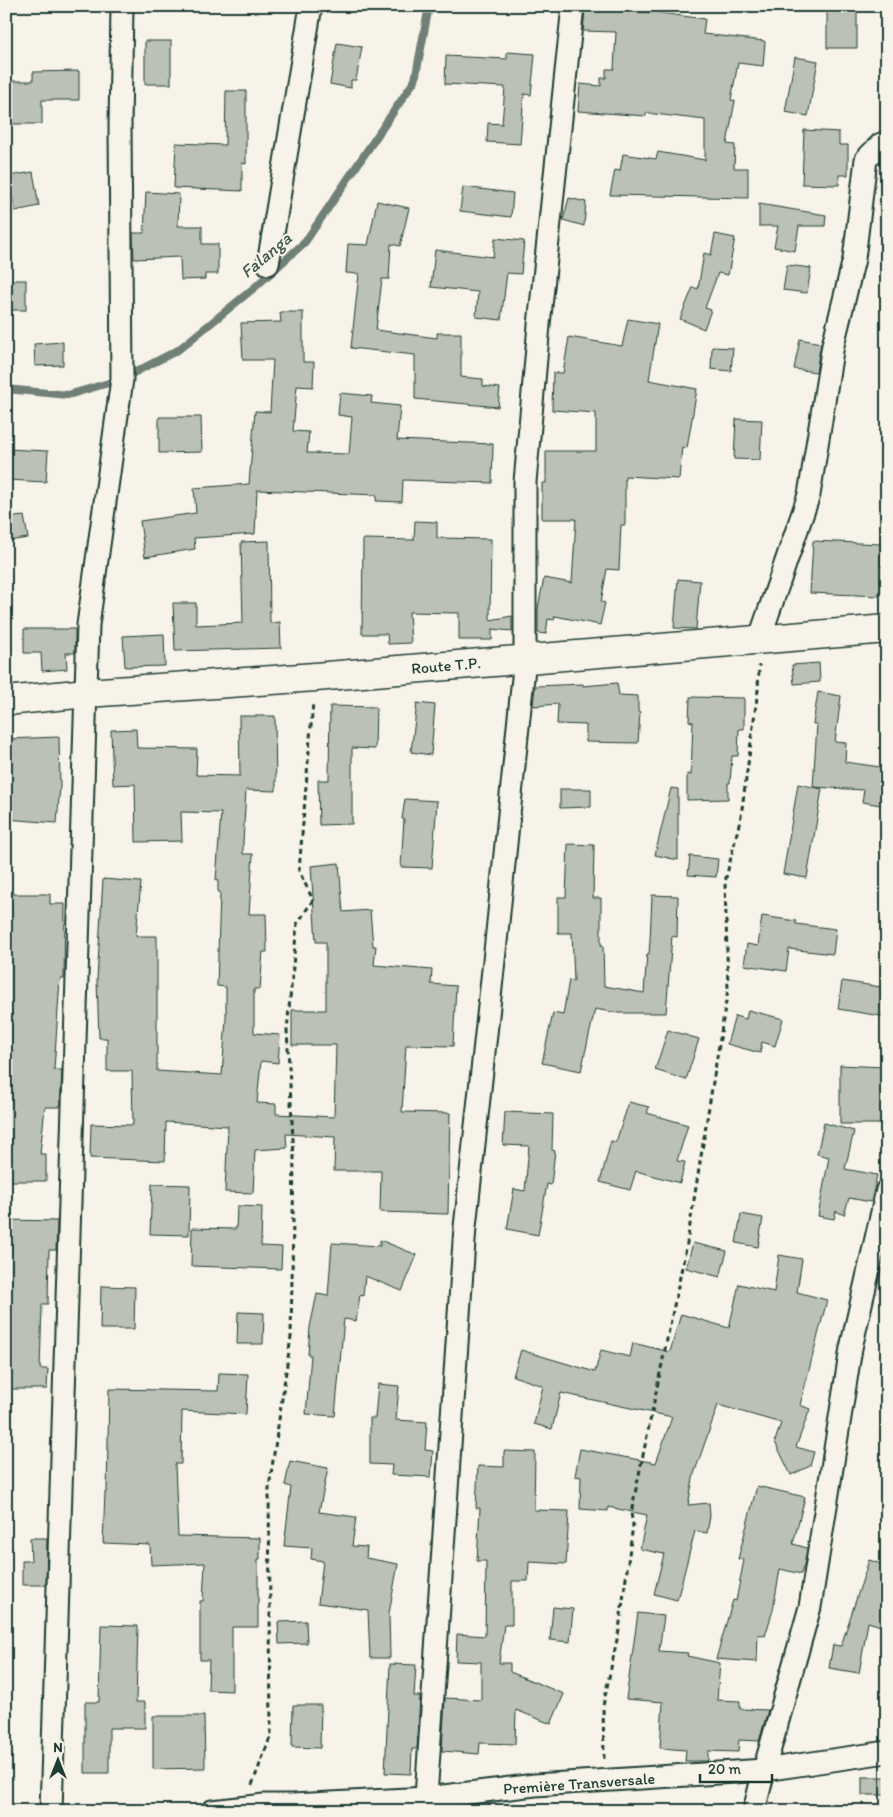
<svg xmlns="http://www.w3.org/2000/svg" width="893" height="1817" font-family="Itim,sans-serif">
<style>
.lines{fill:none;stroke-linecap:round;stroke-linejoin:round}
.stream{stroke:#6f8077;stroke-width:8}
.building{fill:#bbc1b6;stroke:#1f3d34}
.minor-casing{stroke:#1f3d34;stroke-width:25}
.tertiary-casing{stroke:#1f3d34;stroke-width:31}
.path{stroke:#1f3d34;stroke-width:3;stroke-dasharray:5 4;stroke-linecap:butt}
.minor{stroke:#f7f3e8;stroke-width:21}
.tertiary{stroke:#f7f3e8;stroke-width:28}
.labels{text-anchor:middle;stroke-width:4;stroke-linejoin:round;paint-order:stroke}
.street-label{font-size:16px;fill:#1f3d34;stroke:#f7f3e8}
.water-label{font-size:18px;font-style:italic;fill:#405950;stroke:#f7f3e8}
</style>
<rect width="100%" height="100%" fill="#f7f3e8"/>
<filter id="ink" filterUnits="userSpaceOnUse"><feTurbulence type="fractalNoise" baseFrequency=".02" numOctaves="2"/><feDisplacementMap in="SourceGraphic" scale="10" xChannelSelector="R" yChannelSelector="G"/><feConvolveMatrix kernelMatrix="1 2 1 2 8 2 1 2 1" color-interpolation-filters="sRGB"/></filter>
<g filter="url(#ink)">
<g class="lines">
<polyline class="stream" points="6,389 68,395 122,379 178,350 254,288 305,242 415,80 429,6"/>
</g>
<g class="building">
<polygon points="827,6 857,7 857,48 827,48"/>
<polygon points="585,9 660,13 705,19 703,34 764,41 765,42 763,66 738,63 731,100 735,101 727,144 735,145 734,168 748,168 748,198 610,195 615,170 620,171 623,154 656,159 658,152 705,160 705,120 646,113 646,116 578,111 580,84 601,86 601,78 606,78 606,69 614,69 616,32 583,31"/>
<rect x="145" y="41" width="26" height="43"/>
<polygon points="337,43 362,47 356,80 351,80 351,88 330,84"/>
<polygon points="507,52 535,54 531,95 524,94 520,144 487,142 488,123 502,124 505,87 445,84 446,56 507,59"/>
<polygon points="795,57 818,61 808,116 785,112"/>
<polygon points="79,71 79,100 42,100 42,124 11,124 11,81 33,81 33,72"/>
<polygon points="226,91 246,91 246,164 242,163 242,191 174,188 176,143 225,145"/>
<polygon points="804,130 839,132 839,145 848,145 848,175 839,175 839,185 802,184"/>
<polygon points="33,172 39,206 15,211 9,176"/>
<polygon points="463,187 513,193 511,217 460,211"/>
<polygon points="146,192 179,194 178,226 202,226 202,244 218,244 218,274 205,274 205,279 181,280 180,257 134,259 133,233 144,233"/>
<polygon points="569,198 586,202 584,226 563,220"/>
<polygon points="377,201 409,208 400,246 391,244 389,279 382,279 376,330 437,338 437,333 461,333 461,377 483,379 483,386 500,388 498,407 415,399 415,355 351,348 359,274 346,273 348,244 368,245"/>
<polygon points="759,204 826,215 825,226 799,226 795,251 774,247 778,226 759,226"/>
<polygon points="715,234 735,238 728,275 718,273 705,308 711,310 704,329 680,319 693,287 698,289 704,253 711,255"/>
<polygon points="495,238 524,241 521,274 507,273 501,320 476,317 478,292 431,287 435,250 493,257"/>
<polygon points="787,265 811,268 807,293 783,290"/>
<rect x="6" y="280" width="20" height="30"/>
<polygon points="280,312 303,312 303,362 314,362 313,387 297,386 293,431 309,432 307,453 349,454 352,417 338,415 340,393 372,396 371,403 400,406 397,440 493,444 492,483 403,480 402,502 376,501 377,495 257,490 255,534 194,538 195,549 145,557 140,521 196,513 194,488 249,484 255,411 270,412 273,360 243,360 241,323 281,322"/>
<polygon points="628,319 658,324 649,380 697,389 687,448 682,447 679,479 625,476 625,525 621,525 619,570 607,569 601,602 605,603 600,625 555,616 554,620 548,619 546,634 538,633 538,608 544,578 572,583 576,519 542,519 542,483 546,483 546,451 596,451 596,413 552,410 553,373 563,373 569,337 622,346"/>
<polygon points="800,339 821,343 816,372 794,369"/>
<polygon points="63,342 63,365 35,366 34,344"/>
<polygon points="712,347 733,348 731,371 711,369"/>
<polygon points="159,417 201,417 202,452 159,453"/>
<polygon points="736,419 762,420 760,460 734,459"/>
<polygon points="6,449 48,451 46,482 6,480"/>
<polygon points="24,516 28,538 8,541 6,518"/>
<polygon points="415,521 437,522 437,538 491,539 490,620 512,616 512,631 492,629 492,640 459,640 459,613 409,612 411,643 388,644 387,634 362,634 363,539 414,540"/>
<polygon points="269,541 270,623 280,622 281,648 175,651 173,603 196,603 196,625 243,623 241,542"/>
<polygon points="813,541 881,544 880,566 887,566 887,591 879,591 879,596 810,593"/>
<polygon points="678,579 700,581 696,629 674,628"/>
<polygon points="24,629 75,629 75,653 66,653 67,669 42,671 41,653 24,653"/>
<polygon points="164,634 165,666 125,667 123,636"/>
<polygon points="819,663 820,682 794,684 792,665"/>
<polygon points="617,683 619,695 638,696 638,712 640,712 638,743 586,742 586,725 557,724 558,704 533,706 535,686 583,684 583,686"/>
<polygon points="818,692 841,696 835,742 846,743 845,762 887,768 887,806 862,802 864,790 813,787 817,724 813,724"/>
<polygon points="690,697 744,698 744,729 739,729 738,756 732,756 730,783 728,783 728,799 687,800 687,774 691,775 693,722 689,721"/>
<polygon points="417,703 435,705 431,755 411,752"/>
<polygon points="330,706 376,707 375,749 352,748 352,824 319,825 318,780 329,780"/>
<polygon points="239,716 275,716 276,791 246,790 243,842 243,854 253,854 249,914 266,914 267,952 263,952 260,989 254,989 254,1033 280,1035 278,1063 261,1061 257,1103 276,1104 276,1114 334,1117 336,1045 292,1045 292,1010 326,1010 326,942 316,942 311,866 339,863 343,912 370,910 373,946 376,946 374,965 432,970 431,984 456,986 453,1046 406,1045 402,1112 450,1113 448,1214 380,1212 381,1171 334,1171 335,1137 286,1134 287,1148 255,1150 253,1193 225,1192 228,1126 166,1122 165,1161 90,1158 91,1124 133,1125 132,1071 107,1071 107,1038 99,1038 97,980 103,879 141,882 136,936 157,936 157,1071 222,1075 226,1019 226,987 217,986 220,892 218,892 218,879 216,880 221,813 181,812 182,841 136,842 135,784 113,785 111,730 136,729 137,748 197,749 196,775 240,776"/>
<polygon points="59,737 60,786 57,823 6,819 6,739"/>
<polygon points="798,784 822,789 807,878 783,874"/>
<polygon points="671,788 678,789 678,860 655,855"/>
<polygon points="560,789 591,789 591,807 560,808"/>
<polygon points="405,799 437,801 432,868 401,867 404,819 402,819"/>
<polygon points="568,844 594,845 593,898 601,898 601,945 603,945 604,986 644,993 647,954 649,954 650,941 652,895 678,896 677,937 672,936 666,1013 618,1013 595,1009 581,1071 542,1063 553,1013 563,1015 569,980 574,981 572,933 558,933 558,897 566,897"/>
<polygon points="690,856 718,859 716,877 688,875"/>
<polygon points="6,894 50,894 50,904 65,904 64,979 60,979 54,1070 62,1070 60,1107 45,1107 40,1154 46,1154 46,1181 6,1181"/>
<polygon points="762,916 796,921 796,924 836,929 833,954 789,949 786,971 744,965 747,944 758,946"/>
<polygon points="842,981 887,988 887,1017 838,1009"/>
<polygon points="748,1010 783,1019 775,1046 762,1042 760,1053 727,1044 735,1016 746,1019"/>
<polygon points="668,1030 699,1039 686,1080 655,1070"/>
<polygon points="840,1065 884,1067 884,1124 840,1124"/>
<polygon points="629,1102 649,1107 647,1113 688,1125 677,1161 685,1162 680,1183 636,1171 630,1190 600,1182 611,1141 616,1142"/>
<polygon points="505,1112 553,1114 552,1150 555,1151 551,1185 547,1184 538,1235 507,1229 514,1189 525,1191 529,1146 503,1145"/>
<polygon points="824,1123 854,1131 845,1169 877,1175 871,1202 849,1198 844,1215 836,1211 834,1219 818,1216 829,1157 817,1154"/>
<polygon points="152,1184 190,1185 189,1235 150,1234"/>
<polygon points="237,1206 262,1207 261,1246 282,1247 281,1269 191,1266 192,1228 236,1229"/>
<polygon points="741,1214 763,1218 758,1247 736,1243"/>
<polygon points="6,1220 57,1221 56,1250 49,1250 48,1304 42,1304 40,1369 48,1369 47,1389 7,1389"/>
<polygon points="380,1240 417,1255 402,1291 365,1276 363,1296 360,1295 356,1321 344,1319 335,1416 306,1414 311,1355 308,1355 310,1327 317,1294 328,1296 332,1243 380,1246"/>
<polygon points="693,1243 727,1251 720,1277 686,1268"/>
<polygon points="779,1255 802,1259 797,1292 827,1300 800,1405 810,1409 796,1447 814,1452 810,1466 791,1475 774,1440 775,1441 781,1423 718,1405 694,1474 688,1505 709,1503 710,1516 707,1533 695,1531 677,1600 654,1594 664,1554 640,1549 647,1515 608,1507 608,1511 580,1509 581,1477 575,1476 580,1449 656,1463 672,1417 561,1393 552,1429 534,1424 543,1386 513,1376 521,1350 595,1372 601,1350 630,1357 633,1343 670,1352 681,1314 729,1328 739,1284 774,1292"/>
<polygon points="101,1286 135,1287 134,1329 100,1329"/>
<polygon points="238,1312 264,1313 263,1344 237,1344"/>
<polygon points="219,1373 248,1374 246,1414 182,1411 181,1464 175,1464 178,1536 260,1538 260,1559 258,1559 258,1627 232,1627 232,1691 208,1690 209,1660 200,1660 200,1601 203,1601 205,1563 151,1565 150,1545 103,1543 105,1492 107,1492 109,1389 218,1391"/>
<polygon points="378,1384 399,1386 396,1420 427,1422 425,1450 433,1451 431,1477 391,1475 392,1465 370,1464 370,1418 375,1418"/>
<polygon points="504,1451 535,1452 534,1510 569,1511 566,1564 529,1562 528,1581 512,1581 512,1625 504,1625 499,1663 510,1663 510,1672 564,1694 551,1724 516,1710 515,1744 480,1743 479,1754 442,1751 445,1698 481,1700 481,1662 456,1661 457,1634 485,1636 486,1561 477,1561 480,1508 476,1508 478,1466 504,1467"/>
<polygon points="290,1461 328,1468 319,1512 356,1517 352,1546 367,1547 366,1558 398,1564 389,1613 390,1658 370,1658 368,1610 318,1603 323,1561 311,1559 312,1548 284,1546 291,1487 285,1485"/>
<polygon points="757,1486 805,1497 793,1544 807,1548 805,1561 801,1574 780,1569 773,1610 765,1636 758,1634 757,1662 716,1659 733,1600 736,1601 744,1560 738,1559"/>
<polygon points="30,1538 47,1538 46,1585 22,1585 22,1561 31,1561"/>
<polygon points="869,1560 887,1566 887,1628 868,1622 859,1673 829,1668 833,1645 841,1646"/>
<polygon points="553,1607 573,1609 570,1642 550,1640"/>
<polygon points="638,1613 664,1616 659,1651 688,1653 687,1656 720,1663 717,1700 740,1701 740,1709 768,1710 759,1741 739,1740 738,1752 708,1751 708,1761 685,1761 686,1750 660,1748 663,1702 626,1699"/>
<polygon points="306,1621 307,1643 279,1644 278,1622"/>
<polygon points="101,1625 138,1626 136,1702 145,1702 145,1728 109,1728 109,1773 85,1773 85,1702 99,1702"/>
<polygon points="390,1664 416,1665 414,1696 420,1696 417,1749 412,1749 411,1774 385,1773"/>
<polygon points="293,1705 321,1705 320,1748 292,1747"/>
<polygon points="153,1716 204,1716 205,1768 153,1769"/>
<rect x="862" y="1777" width="25" height="18"/>
</g>
<g class="lines">
<g class="minor-casing">
<g id="minor">
<polyline points="268,264 311,6"/>
<polyline points="759,640 809,495 833,345 854,259 866,159 881,144 887,142"/>
<polyline points="51,1811 88,625 122,379 120,126 122,6"/>
<polyline points="212,1811 264,1805 292,1805 427,1798 535,1785 764,1770 887,1752"/>
<polyline points="425,1811 465,1227 496,942 525,658 525,482 539,325 573,6"/>
<polyline points="754,1811 764,1770 810,1607 851,1348 887,1190"/>
</g>
</g>
<g class="tertiary-casing">
<polyline id="tertiary" points="6,701 87,693 315,677 887,629"/>
</g>
<g class="path">
<polyline points="604,1759 603,1706 619,1630 633,1525 631,1513 687,1243 728,989 725,882 741,816 758,690 759,665"/>
<polyline points="252,1785 271,1735 269,1488 291,1337 294,1158 287,1030 297,924 313,900 299,871 313,702"/>
<polyline points="600,1811 601,1803"/>
</g>
<use href="#minor" class="minor"/>
<use href="#tertiary" class="tertiary"/>
</g>
</g>
<g class="labels">
<g class="street-label">
<text transform="translate(446 665) rotate(-5)" y="6">Route T.P.</text>
<text transform="translate(579 1783) rotate(-4)" y="6">Première Transversale</text>
</g>
<g class="water-label">
<text transform="translate(266 255) rotate(-40)" y="6">Falanga</text>
</g>
</g>
<rect width="893" height="1817" fill="none" stroke="#f7f3e8" stroke-width="25"/>
<rect x="12" y="12" width="868" height="1792" fill="none" stroke="#1f3d34" stroke-width="2" filter="url(#ink)"/>
<g transform="translate(58 1760)" stroke="#f7f3e8" stroke-width="4" paint-order="stroke">
<path d="M0-4L9 19L0 12L-9 19Z" fill="#1f3d34"/>
<text y="-8" font-size="14" font-weight="bold" text-anchor="middle" fill="#1f3d34">N</text>
</g>
<path d="M700 1774v8h72v-8" fill="none" stroke="#1f3d34" stroke-width="2.5"/>
<text x="708" y="1774" font-size="15" fill="#1f3d34" stroke="#f7f3e8" stroke-width="4" paint-order="stroke">20 m</text>
</svg>
